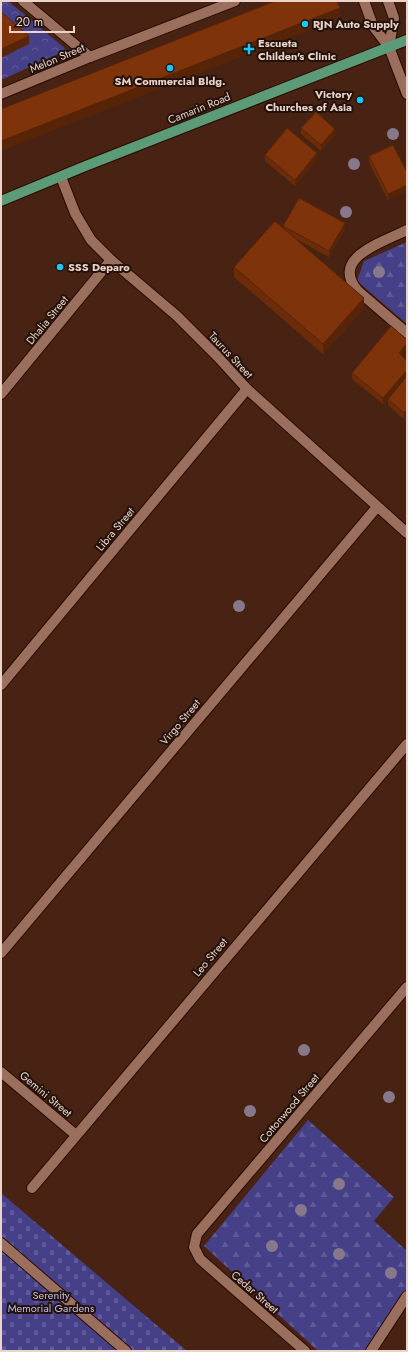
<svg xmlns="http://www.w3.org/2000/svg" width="408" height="1352" font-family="Jost,sans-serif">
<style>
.forest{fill:url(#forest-firs)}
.cemetery{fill:url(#cemetery-stones)}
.park{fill:url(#park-crowns)}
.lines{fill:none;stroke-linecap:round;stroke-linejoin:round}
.minor-casing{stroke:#2c0a00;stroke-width:12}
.major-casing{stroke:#2c0a00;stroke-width:12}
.minor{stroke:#9a6f5d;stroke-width:10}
.major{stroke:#5c9b77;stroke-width:10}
.tree{fill:#88788b}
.wall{fill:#6c2c09}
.shaded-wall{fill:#582408}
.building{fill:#7e330b;stroke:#582408}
.poi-dot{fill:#14cafb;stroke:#22120b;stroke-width:1.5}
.labels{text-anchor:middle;stroke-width:4;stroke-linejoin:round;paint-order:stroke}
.poi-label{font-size:11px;font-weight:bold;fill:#ecd4ca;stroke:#22120b;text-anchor:start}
.street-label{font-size:11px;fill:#ecd4ca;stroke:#22120b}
.park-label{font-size:11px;fill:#bcbdee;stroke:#22120b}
</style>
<defs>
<pattern id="forest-firs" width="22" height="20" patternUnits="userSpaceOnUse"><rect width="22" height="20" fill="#454087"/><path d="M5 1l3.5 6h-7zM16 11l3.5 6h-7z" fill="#605b97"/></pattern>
<pattern id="cemetery-stones" width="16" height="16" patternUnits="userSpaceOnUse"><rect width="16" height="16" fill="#454087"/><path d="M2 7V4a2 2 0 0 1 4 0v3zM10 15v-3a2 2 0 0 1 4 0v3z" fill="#605b97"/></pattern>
<pattern id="park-crowns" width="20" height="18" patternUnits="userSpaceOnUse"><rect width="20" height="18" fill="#454087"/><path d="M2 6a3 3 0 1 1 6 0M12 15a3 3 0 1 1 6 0" fill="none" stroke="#605b97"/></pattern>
</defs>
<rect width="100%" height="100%" fill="#482313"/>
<g class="forest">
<polygon points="407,242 407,324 357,281 364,261"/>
<polygon points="308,1120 394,1197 374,1221 407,1251 407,1294 367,1351 318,1351 204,1246"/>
</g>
<polygon class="cemetery" points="1,1193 187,1351 1,1351"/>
<polygon class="park" points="1,1 8,1 67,50 1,80"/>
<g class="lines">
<g class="minor-casing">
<g id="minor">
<polyline points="23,1 90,57"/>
<polyline points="364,1 373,26 389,47 407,94"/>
<polyline points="388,1 394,18 389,47"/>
<polyline points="1,94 90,57 235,1"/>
<polyline points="61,177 75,213 91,240 111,260 177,316 218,357 247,389 407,533"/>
<path d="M407,230c-23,12 -78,27 -49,61l49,42"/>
<polyline points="1,394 111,260"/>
<polyline points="1,685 247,389"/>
<polyline points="1,953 377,507"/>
<polyline points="1,1072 76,1135"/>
<polyline points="32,1188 407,744"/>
<polyline points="1,1243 126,1351"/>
<polyline points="305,1351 200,1259 194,1247 197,1234 407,987"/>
<polyline points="371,1351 407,1296"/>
</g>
</g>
<g class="major-casing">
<polyline id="major" points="1,201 83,167 407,40"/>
</g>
<use href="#minor" class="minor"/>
<use href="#major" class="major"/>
</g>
<g class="tree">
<circle cx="393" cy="134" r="6"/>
<circle cx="354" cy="164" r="6"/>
<circle cx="346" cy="212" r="6"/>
<circle cx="379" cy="272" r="6"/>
<circle cx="239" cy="606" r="6"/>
<circle cx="304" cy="1050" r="6"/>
<circle cx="389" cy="1097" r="6"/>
<circle cx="250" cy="1111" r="6"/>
<circle cx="339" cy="1184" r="6"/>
<circle cx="301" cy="1210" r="6"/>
<circle cx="272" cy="1246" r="6"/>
<circle cx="339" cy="1254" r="6"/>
<circle cx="391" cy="1273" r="6"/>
</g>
<g class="wall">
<polygon points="301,128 335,135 321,151 301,134"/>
<polygon points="393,145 388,200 369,162 369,156"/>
<polygon points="265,155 317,159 295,186 265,161"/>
<polygon points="283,226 345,229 329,257 294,238 364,308 323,354 234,277 234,267 283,228"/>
<polygon points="407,340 407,349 401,355 407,361 404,419 388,405 388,399 403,381 383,404 352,379 352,373"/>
</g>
<g class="shaded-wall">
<polygon points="340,8 340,18 1,151 1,141"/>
<polygon points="29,36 29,44 1,58 1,49"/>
<polygon points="335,129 335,135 321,151 321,145"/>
<polygon points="317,153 317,159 295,186 295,180"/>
<polygon points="407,185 407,191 388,200 388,194"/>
<polygon points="345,223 345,229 329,257 329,251"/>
<polygon points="364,298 364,308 323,354 323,344"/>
<polygon points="407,343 407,349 399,359 399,353"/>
<polygon points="407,370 407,376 383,404 383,398"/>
<polygon points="407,410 407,416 404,419 404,413"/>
</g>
<g class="building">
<polygon points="275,1 337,1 340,8 1,141 1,109"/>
<polygon points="1,12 29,36 1,49"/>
<polygon points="316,112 335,129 321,145 301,128"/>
<polygon points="287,128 317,153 295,180 265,155"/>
<polygon points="393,145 407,172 407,185 388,194 369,156"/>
<polygon points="299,198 345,223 329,251 283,226"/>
<polygon points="275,221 364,298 323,344 234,267"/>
<polygon points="391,326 407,340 407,343 399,353 407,361 407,370 383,398 352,373"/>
<polygon points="407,376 407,410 404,413 388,399"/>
</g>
<g class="poi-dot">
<circle cx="305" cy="24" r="4"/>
<path d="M247 43h4v4h4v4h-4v4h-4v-4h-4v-4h4z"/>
<circle cx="170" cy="68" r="4"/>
<circle cx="360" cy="100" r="4"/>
<circle cx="60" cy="267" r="4"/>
</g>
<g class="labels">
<g class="poi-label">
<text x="313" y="28">RJN Auto Supply</text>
<text x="258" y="47">Escueta<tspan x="258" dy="13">Childen's Clinic</tspan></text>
<text x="170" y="85" text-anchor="middle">SM Commercial Bldg.</text>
<text x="352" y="98" text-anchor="end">Victory<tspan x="352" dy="13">Churches of Asia</tspan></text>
<text x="68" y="271">SSS Deparo</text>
</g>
<g class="street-label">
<text transform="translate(57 58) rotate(-23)" y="4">Melon Street</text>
<text transform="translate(199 108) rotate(-22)" y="4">Camarin Road</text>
<text transform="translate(47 320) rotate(-51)" y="4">Dhalia Street</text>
<text transform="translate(231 355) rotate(47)" y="4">Taurus Street</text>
<text transform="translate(115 529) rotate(-50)" y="4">Libra Street</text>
<text transform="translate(180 722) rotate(-50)" y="4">Virgo Street</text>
<text transform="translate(210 957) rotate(-50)" y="4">Leo Street</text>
<text transform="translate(46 1094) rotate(40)" y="4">Gemini Street</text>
<text transform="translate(289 1108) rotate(-50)" y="4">Cottonwood Street</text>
<text transform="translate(255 1292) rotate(41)" y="4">Cedar Street</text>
</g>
<g class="park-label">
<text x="51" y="1299">Serenity<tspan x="51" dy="13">Memorial Gardens</tspan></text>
</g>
</g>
<rect width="408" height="1352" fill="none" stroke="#ecd4ca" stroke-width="4"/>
<path d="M10 26v6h64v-6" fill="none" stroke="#ecd4ca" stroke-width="2"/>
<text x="16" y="26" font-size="12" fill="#ecd4ca" stroke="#22120b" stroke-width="3" paint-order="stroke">20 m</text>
</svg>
